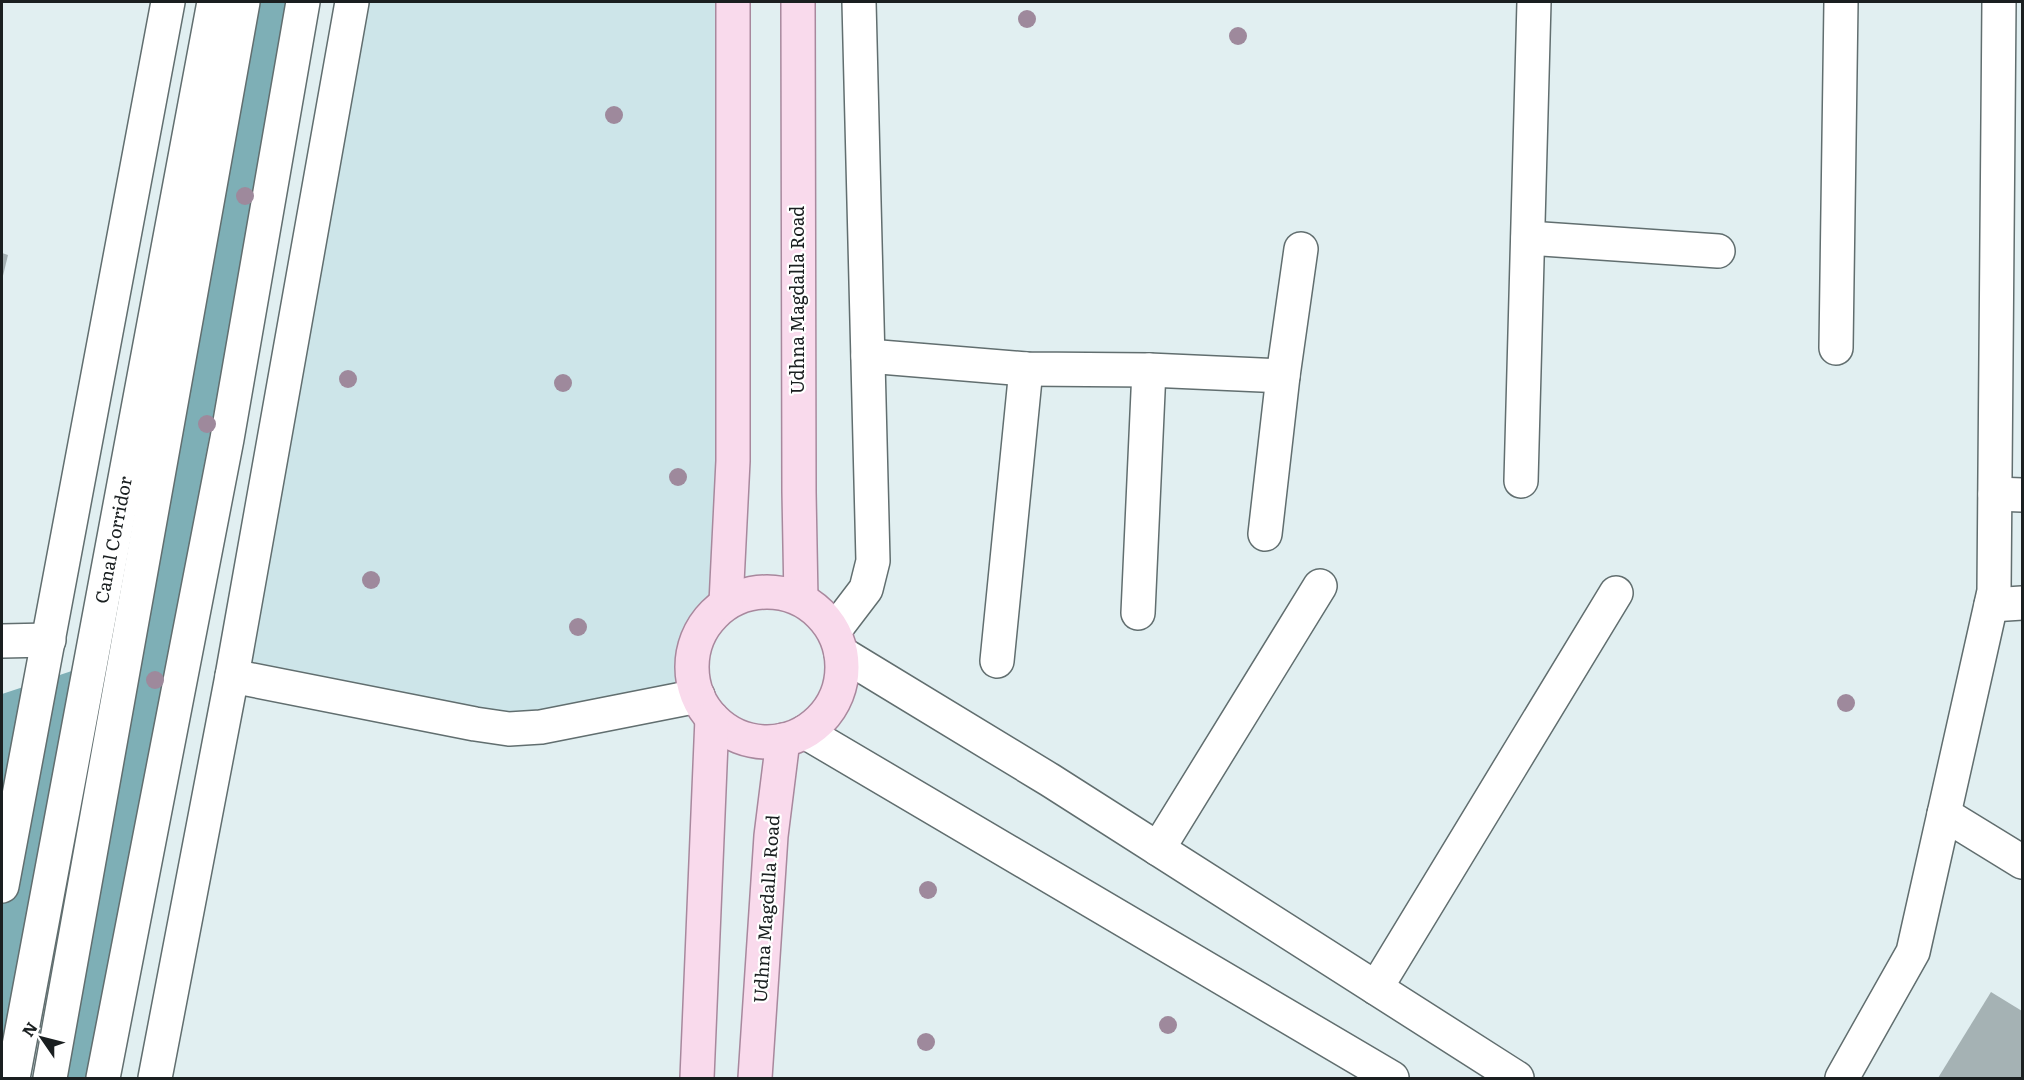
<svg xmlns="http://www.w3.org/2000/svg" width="2024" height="1080" font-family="Literata,serif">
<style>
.built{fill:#cde5e9}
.water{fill:#7eafb6}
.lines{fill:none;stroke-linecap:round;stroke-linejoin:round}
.canal{stroke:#7eafb6;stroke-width:33}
.building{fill:#a5b2b4}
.minor-casing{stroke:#616e6f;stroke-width:36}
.major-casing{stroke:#a8889d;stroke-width:36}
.minor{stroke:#fff;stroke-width:33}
.major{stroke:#f9daec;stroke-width:33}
.tree{fill:#9e899c}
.labels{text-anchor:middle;stroke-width:4.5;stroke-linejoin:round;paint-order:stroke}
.street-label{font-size:18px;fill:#1a1f20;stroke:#fff}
</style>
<rect width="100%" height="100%" fill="#e1eff1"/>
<polygon class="built" points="354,2 727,2 723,599 706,616 692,641 688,670 689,689 539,720 242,670"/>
<polygon class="water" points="93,664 2,1078 2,694"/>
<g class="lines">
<polyline class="canal" points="74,1078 273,2"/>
</g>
<g class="building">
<polygon points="2,253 8,255 2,280"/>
<polygon points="1991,992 2022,1011 2022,1078 1938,1078"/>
</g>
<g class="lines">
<g class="minor-casing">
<g id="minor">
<polyline points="1528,238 1718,251"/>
<polyline points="1836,348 1841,2"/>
<polyline points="868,356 1026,369 1149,370 1283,376"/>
<polyline points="1521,481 1534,2"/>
<polyline points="1995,494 2022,495"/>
<polyline points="1265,534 1283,376 1301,249"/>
<polyline points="1991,605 2022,603"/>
<polyline points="1138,613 1149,370"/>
<polyline points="834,631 866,589 873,561 859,2"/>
<polyline points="2,641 49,640"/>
<polyline points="841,653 1050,780 1517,1078"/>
<polyline points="997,661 1026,369"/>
<polyline points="232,676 475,724 509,729 541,727 698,696"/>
<polyline points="805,732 1392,1078"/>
<polyline points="1944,814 2022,862"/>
<polyline points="1158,849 1320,586"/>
<polyline points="2,886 168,2"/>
<polyline points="1376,988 1616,593"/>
<polyline points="13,1078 214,2"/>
<polyline points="50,1078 243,2"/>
<polyline points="103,1078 227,439 303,2"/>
<polyline points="155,1078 232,676 352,2"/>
<polyline points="1842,1078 1913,952 1994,591 1999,2"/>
</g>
</g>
<g class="major-casing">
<g id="major">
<polyline points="798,2 799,492 801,599"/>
<circle cx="767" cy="667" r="75"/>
<polyline points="726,603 733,461 733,2"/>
<polyline points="697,1078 712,718"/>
<polyline points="755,1078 771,836 783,740"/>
</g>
</g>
<use href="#minor" class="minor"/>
<use href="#major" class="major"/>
</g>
<g class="tree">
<circle cx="1027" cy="19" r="9"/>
<circle cx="1238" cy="36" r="9"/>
<circle cx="614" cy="115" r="9"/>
<circle cx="245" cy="196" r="9"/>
<circle cx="348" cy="379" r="9"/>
<circle cx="563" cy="383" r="9"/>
<circle cx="207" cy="424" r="9"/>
<circle cx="678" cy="477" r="9"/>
<circle cx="371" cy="580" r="9"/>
<circle cx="578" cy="627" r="9"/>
<circle cx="155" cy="680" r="9"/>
<circle cx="1846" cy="703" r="9"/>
<circle cx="928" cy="890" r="9"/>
<circle cx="1168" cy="1025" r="9"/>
<circle cx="926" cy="1042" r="9"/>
</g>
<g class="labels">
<g class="street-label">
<text transform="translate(798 300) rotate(-90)" y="6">Udhna Magdalla Road</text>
<text transform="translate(114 540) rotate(-79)" y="6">Canal Corridor</text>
<text transform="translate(767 909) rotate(-86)" y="6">Udhna Magdalla Road</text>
</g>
</g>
<rect width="2024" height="1080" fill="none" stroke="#1a1f20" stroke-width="6"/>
<g transform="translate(42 1038) rotate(305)" stroke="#ffffff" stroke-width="4.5" paint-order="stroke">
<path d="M0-4.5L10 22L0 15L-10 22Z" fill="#1a1f20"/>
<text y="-9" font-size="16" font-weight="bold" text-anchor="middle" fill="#1a1f20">N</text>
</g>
</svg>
